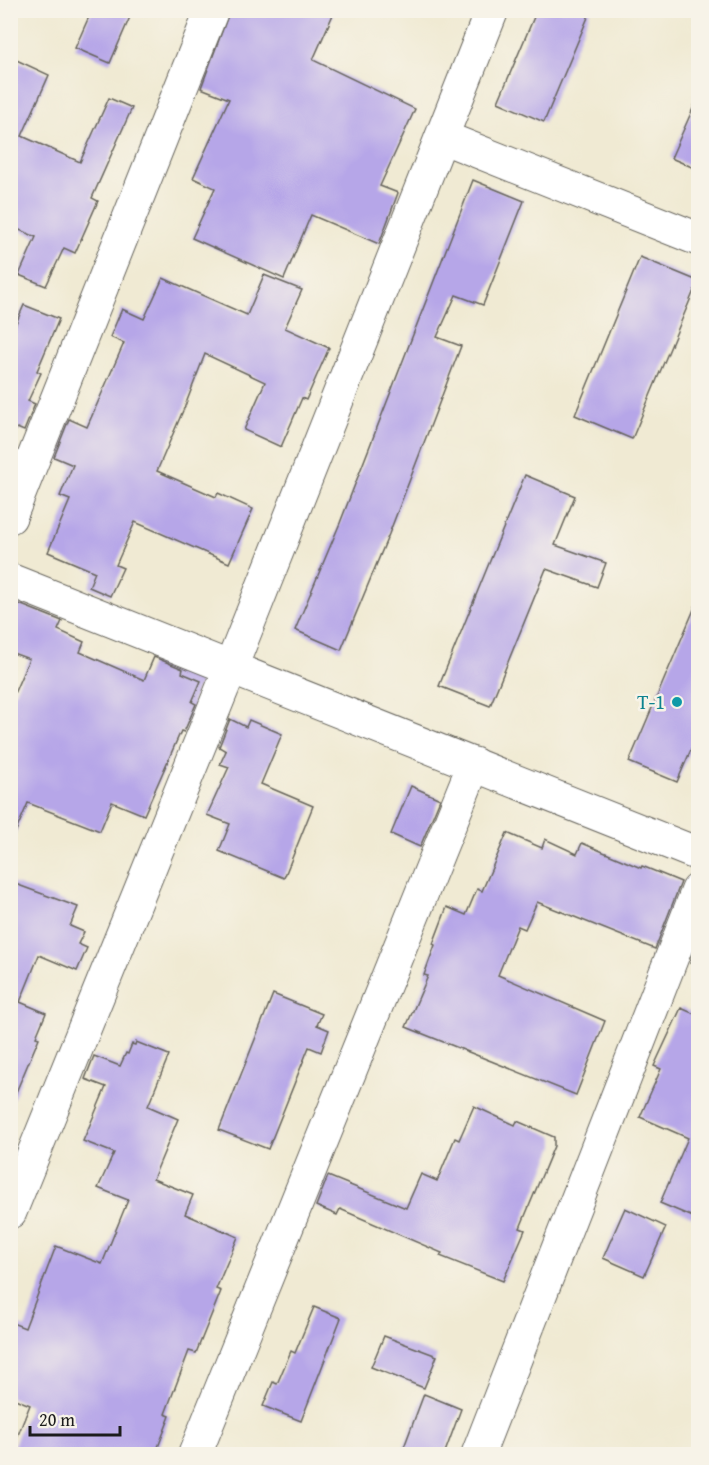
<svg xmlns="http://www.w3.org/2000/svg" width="709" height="1465" font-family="'Gentium Book Plus',serif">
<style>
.building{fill:#b6a6e8}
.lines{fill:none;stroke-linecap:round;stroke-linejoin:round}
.minor-casing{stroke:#66645c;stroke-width:35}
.minor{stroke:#fff;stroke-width:33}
.culture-dot{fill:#0f9aa8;stroke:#f7f3e8;stroke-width:2}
.labels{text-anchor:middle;stroke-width:5;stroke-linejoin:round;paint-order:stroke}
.culture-label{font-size:20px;fill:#0d838f;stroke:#f7f3e8;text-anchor:end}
</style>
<rect width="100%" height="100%" fill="#f7f3e8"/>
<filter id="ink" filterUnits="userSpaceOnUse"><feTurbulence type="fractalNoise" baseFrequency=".0167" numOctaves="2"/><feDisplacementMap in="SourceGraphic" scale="12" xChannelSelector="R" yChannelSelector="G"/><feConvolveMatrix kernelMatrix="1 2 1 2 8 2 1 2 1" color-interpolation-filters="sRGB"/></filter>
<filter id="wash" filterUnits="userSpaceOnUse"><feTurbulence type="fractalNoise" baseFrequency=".008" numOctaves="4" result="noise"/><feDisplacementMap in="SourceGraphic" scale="24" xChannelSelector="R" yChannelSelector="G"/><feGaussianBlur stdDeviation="1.35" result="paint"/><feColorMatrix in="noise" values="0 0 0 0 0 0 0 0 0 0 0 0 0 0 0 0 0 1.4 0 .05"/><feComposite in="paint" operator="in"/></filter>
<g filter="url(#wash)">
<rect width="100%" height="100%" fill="#f0ead3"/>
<g id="blocks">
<g class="building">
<polygon points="92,10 133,10 110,63 75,48"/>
<polygon points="230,10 335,10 313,60 415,109 380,186 398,193 379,244 311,215 284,279 192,238 215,188 193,178 229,99 201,88"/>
<polygon points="537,10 591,10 544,122 498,102"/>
<polygon points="10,57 49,75 22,136 80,162 109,98 132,108 92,198 98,201 75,253 64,248 46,286 19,275 36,237 10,226"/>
<polygon points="699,95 699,170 671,158"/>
<polygon points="473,180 524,201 483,305 456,295 437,337 461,346 389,534 341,650 295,630 340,523"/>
<polygon points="640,257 698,281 632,439 575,415"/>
<polygon points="264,275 302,290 285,328 329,348 306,400 302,398 281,447 244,430 265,382 205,354 185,406 157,471 216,497 218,493 253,509 229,563 135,522 116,565 123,568 110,596 89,587 95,572 48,552 70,500 60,496 73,465 54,457 69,419 87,427 124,343 110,337 122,309 144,319 163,278 247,315"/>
<polygon points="24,305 59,319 37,371 41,373 28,401 35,404 24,431 17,428 10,441 10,337"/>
<polygon points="525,475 575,496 555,545 606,563 597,587 546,569 490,706 439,686"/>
<polygon points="698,600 699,731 677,782 629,762"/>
<polygon points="14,602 62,621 58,630 84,642 80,652 144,680 154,657 183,669 182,673 201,681 192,702 196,704 184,732 181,731 144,815 112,802 100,831 28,803 10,845 10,703 29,659 10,652 10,614"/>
<polygon points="230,719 246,727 249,720 282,734 261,784 313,806 284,878 219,851 230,824 207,815 229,767 220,764 226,751 219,747"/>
<polygon points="411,786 440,799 420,847 391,834"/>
<polygon points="507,833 542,848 545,839 577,854 582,843 641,868 642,866 681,882 655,949 537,902 525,929 518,926 498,975 605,1021 576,1095 406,1027 428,976 424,975 435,945 433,944 447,907 466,915 477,889 482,891"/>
<polygon points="10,882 78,907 70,926 84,932 78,944 87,948 77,971 39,955 20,1002 46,1013 36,1037 39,1038 11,1104"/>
<polygon points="699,940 699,967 690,963"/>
<polygon points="273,994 322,1014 317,1025 329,1030 321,1052 309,1047 268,1149 219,1130"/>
<polygon points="681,1008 699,1016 699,1204 693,1217 660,1203 688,1138 640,1117 661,1069 654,1066"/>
<polygon points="136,1042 169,1055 148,1106 178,1119 153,1179 193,1195 185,1214 238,1237 216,1289 221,1291 196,1353 189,1351 165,1414 170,1416 155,1455 10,1455 30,1405 10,1397 10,1322 25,1328 56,1246 102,1264 128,1200 98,1188 114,1153 83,1141 106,1087 85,1079 94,1056 120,1066 126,1053 128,1054 132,1044 135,1045"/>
<polygon points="474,1106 515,1125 517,1121 554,1137 554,1146 520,1228 525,1230 503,1281 440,1256 442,1253 340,1209 337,1215 316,1206 328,1176 406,1208 421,1174 437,1181 455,1138 459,1140"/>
<polygon points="625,1208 666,1227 644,1276 603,1258"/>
<polygon points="314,1307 341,1318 301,1421 263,1406 273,1382 277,1384 291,1351 295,1353"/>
<polygon points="384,1336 437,1356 424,1388 371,1367"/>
<polygon points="424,1394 461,1409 444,1455 401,1455"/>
</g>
</g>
</g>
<g filter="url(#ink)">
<use href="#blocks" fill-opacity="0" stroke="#66645c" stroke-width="1.5"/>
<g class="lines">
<g class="minor-casing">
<g id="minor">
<polyline points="442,137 698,239"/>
<polyline points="10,517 212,10"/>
<polyline points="10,580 698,854"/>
<polyline points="10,1212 231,667 492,10"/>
<polyline points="195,1454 474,764"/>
<polyline points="478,1454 698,890"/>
</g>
</g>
<use href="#minor" class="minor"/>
</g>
</g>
<circle class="culture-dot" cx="677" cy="702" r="6"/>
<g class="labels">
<g class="culture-label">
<text x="665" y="709">T-1</text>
</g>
</g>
<rect width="709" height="1465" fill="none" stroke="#f7f3e8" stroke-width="36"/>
<path d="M30 1426v9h90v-9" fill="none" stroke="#1c1c1c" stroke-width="3"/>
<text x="39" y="1426" font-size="18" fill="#1c1c1c" stroke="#f7f3e8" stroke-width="4.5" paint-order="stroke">20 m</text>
</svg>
